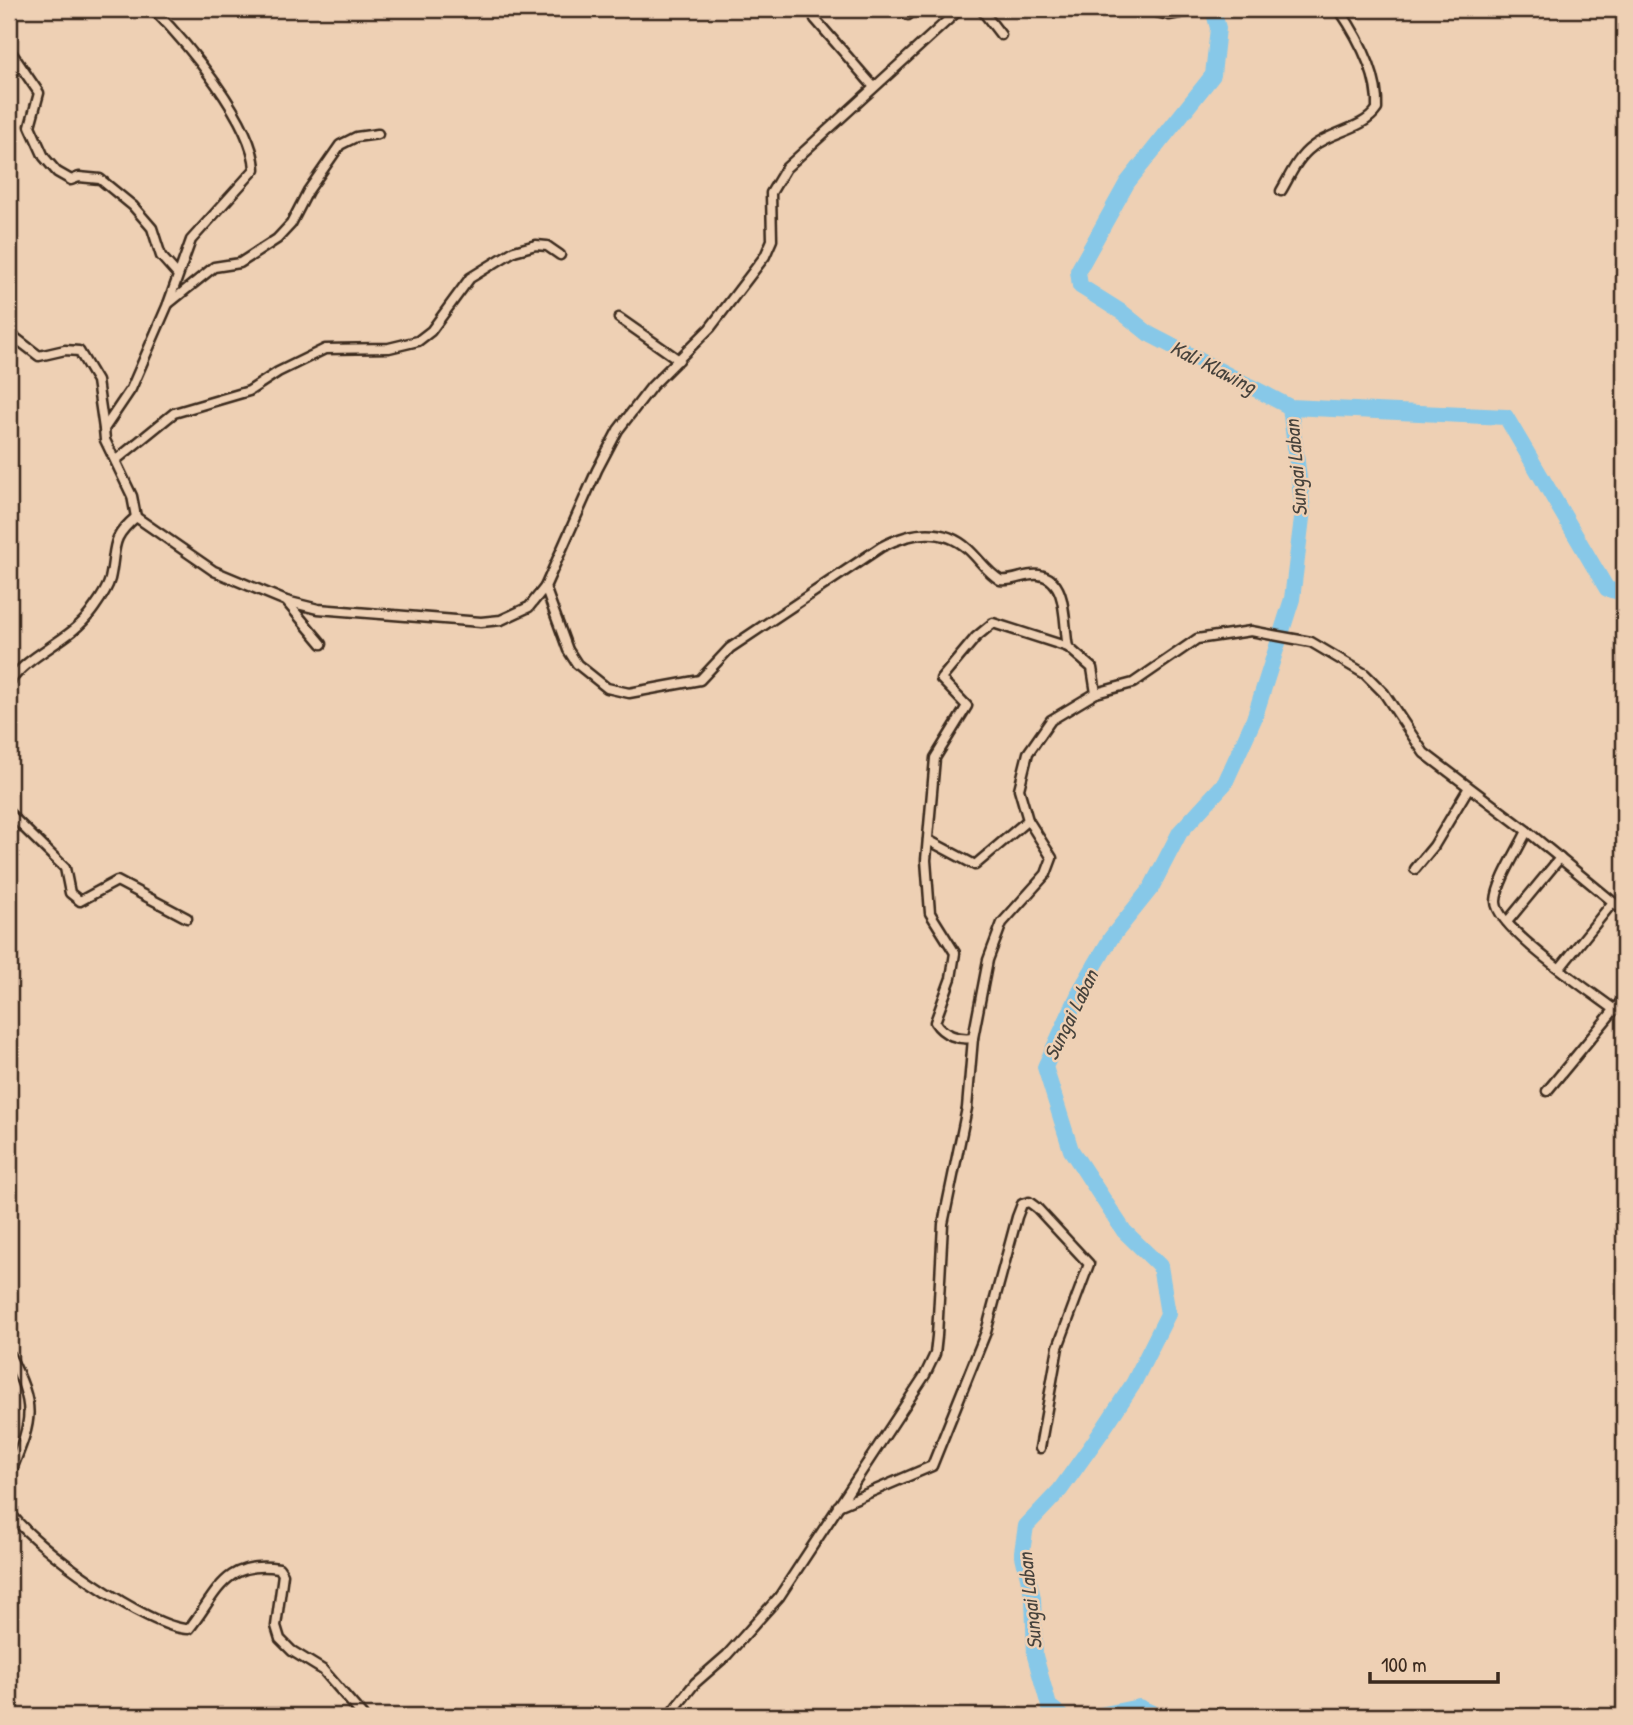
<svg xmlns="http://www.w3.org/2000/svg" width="1633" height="1725" font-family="'Patrick Hand',sans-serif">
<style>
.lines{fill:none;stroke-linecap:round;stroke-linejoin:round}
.river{stroke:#87c8e8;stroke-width:16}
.minor-casing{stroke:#3b2a1e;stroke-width:13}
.minor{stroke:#eed0b4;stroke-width:8}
.labels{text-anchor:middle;stroke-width:5;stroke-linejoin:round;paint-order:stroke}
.water-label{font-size:21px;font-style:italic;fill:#46423c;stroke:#eed0b4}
</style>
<rect width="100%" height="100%" fill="#eed0b4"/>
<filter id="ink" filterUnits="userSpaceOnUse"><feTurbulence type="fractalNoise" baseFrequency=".0143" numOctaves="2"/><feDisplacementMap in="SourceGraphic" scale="14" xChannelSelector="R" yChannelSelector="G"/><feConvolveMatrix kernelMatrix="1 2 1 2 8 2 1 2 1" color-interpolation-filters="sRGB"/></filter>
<g filter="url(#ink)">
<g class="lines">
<g class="river">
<polyline points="1213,9 1218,28 1213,75 1127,183 1078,271 1080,286 1123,313 1149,334 1290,407 1506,417 1607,589 1624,593"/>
<polyline points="1062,1716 1049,1706 1035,1656 1033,1598 1022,1552 1026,1526 1060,1490 1102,1431 1133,1384 1168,1314 1160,1266 1124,1231 1071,1150 1045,1067 1081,989 1111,938 1151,888 1180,832 1225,783 1254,719 1292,599 1303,510 1290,407"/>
<polyline points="1095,1716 1139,1707 1159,1716"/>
</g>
<g class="minor-casing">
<g id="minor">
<polyline points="902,9 908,15 915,9"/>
<polyline points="981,9 1001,35"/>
<polyline points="1143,9 1169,15 1201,9"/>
<polyline points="815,19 873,86"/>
<polyline points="9,49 39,93 30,126 44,157 57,172 71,180 79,177 100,179 133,206 152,228 161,256 177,274"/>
<path d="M1281,191c9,-15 16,-33 31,-44 19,-16 51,-17 65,-38 2,-35 -19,-72 -38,-100"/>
<polyline points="168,304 214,267 240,263 277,239 291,224 308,191 340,145 356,137 378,134"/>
<polyline points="619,318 679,360"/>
<polyline points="9,333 39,356 65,350 79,351 97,381 104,429"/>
<polyline points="116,460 174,413 249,391 278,372 325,349 389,348 418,341 431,331 470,278 514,251 536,245 547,246 560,255"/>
<path d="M136,517l-4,-21 -27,-56 -1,-11 27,-40 37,-85 23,-64 64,-71c-2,-47 -69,-127 -102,-160"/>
<path d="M545,587l23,63 9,14 30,24 22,5 71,-13 30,-32 151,-101c29,-15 61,-21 87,2 12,11 19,23 32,31 14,2 25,-7 39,-5 30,4 24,50 29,72l24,21 4,25"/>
<polyline points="286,601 322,644"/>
<path d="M9,683c20,-30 60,-41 82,-71 7,-10 16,-21 19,-33 7,-32 -1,-39 26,-62l78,54 72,30 32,8 163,13 20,-2 28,-13 16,-20 52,-117 21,-40 34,-44 58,-58 55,-72 7,-16 -1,-47 15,-25 174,-159"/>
<polyline points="9,813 65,868 70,893 80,901 117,881 187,918"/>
<path d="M1527,831c-8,17 -30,51 -31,70 -2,26 97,92 119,109"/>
<polyline points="928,840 975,865 1028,820"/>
<polyline points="1415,869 1434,846 1468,789"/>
<polyline points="1507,922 1560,858"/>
<polyline points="1560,968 1613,902"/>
<path d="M973,1038c-14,2 -30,-3 -38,-16l16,-44 4,-25 -25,-40 -4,-53 9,-102 32,-52 -26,-27 35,-42 17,-14 75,24"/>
<polyline points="1547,1091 1624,998"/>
<path d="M9,1354c29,57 23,65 0,123"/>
<polyline points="838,1506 932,1466 986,1332 1017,1217 1022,1204 1029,1202 1037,1208 1089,1264 1058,1347 1040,1448"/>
<path d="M9,1511c22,34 141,119 180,118 28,-35 35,-70 90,-61l4,6 -7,52 4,13 12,12 31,19 40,46"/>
<polyline points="669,1716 695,1683 727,1655 779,1597 925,1375 935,1354 937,1336 943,1224 967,1108 973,1038 988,960 1002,923 1046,874 1052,858 1028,820 1019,789 1028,753 1051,720 1096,693 1133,683 1197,639 1251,631 1311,642 1365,674 1384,693 1424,753 1527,831 1624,911"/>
</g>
</g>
<use href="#minor" class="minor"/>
</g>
</g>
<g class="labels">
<g class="water-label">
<text transform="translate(1213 367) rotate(27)" y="7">Kali Klawing</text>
<text transform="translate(1296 468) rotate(-95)" y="7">Sungai Laban</text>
<text transform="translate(1071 1015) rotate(-64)" y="7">Sungai Laban</text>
<text transform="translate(1030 1601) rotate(-96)" y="7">Sungai Laban</text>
</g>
</g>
<rect width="1633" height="1725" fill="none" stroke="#eed0b4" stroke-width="35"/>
<rect x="18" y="18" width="1598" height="1690" fill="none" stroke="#3b2a1e" stroke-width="2.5" filter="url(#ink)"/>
<path d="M1370 1672v10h128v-10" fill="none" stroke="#3b2a1e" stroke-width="3.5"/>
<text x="1381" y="1672" font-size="21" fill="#3b2a1e" stroke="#eed0b4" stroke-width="5" paint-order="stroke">100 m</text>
</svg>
